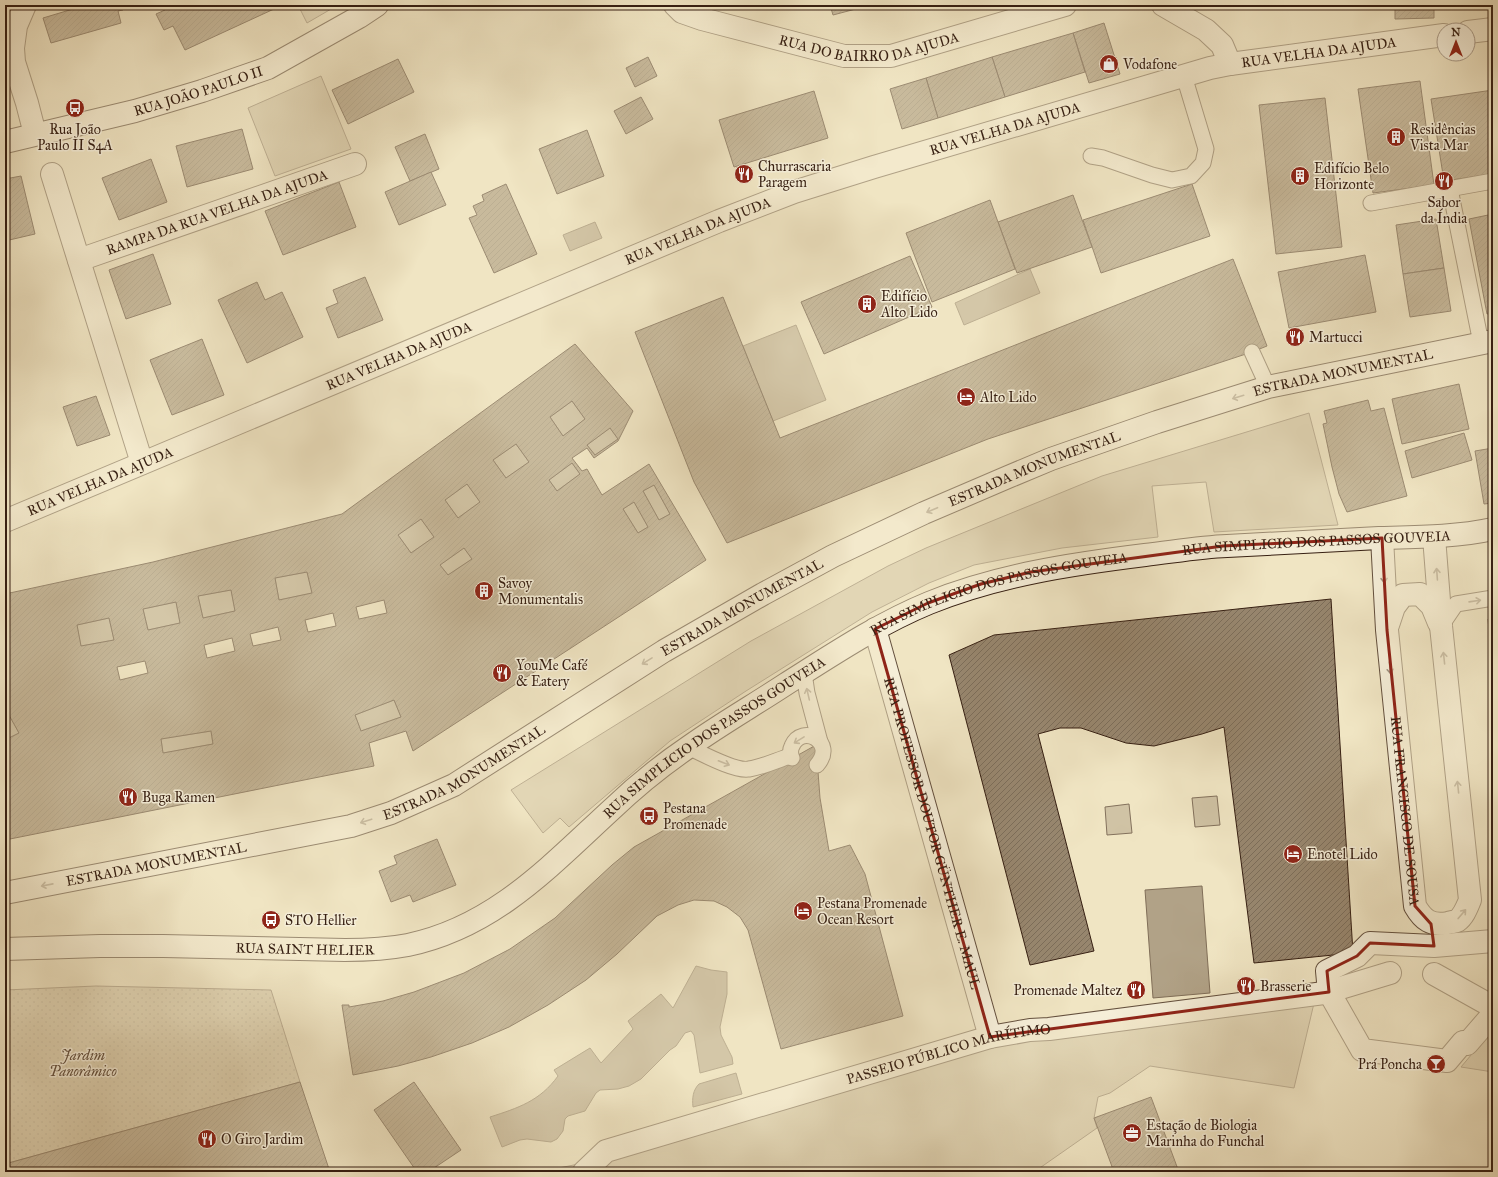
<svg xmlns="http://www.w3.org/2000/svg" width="1498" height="1177" font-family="'IM FELL Great Primer',serif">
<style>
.green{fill:#d0c3a5;stroke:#83715c}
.park{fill:url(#park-dots);stroke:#83715c}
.water{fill:#b1a287;stroke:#806e58}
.building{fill:url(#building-hatch);stroke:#361f12;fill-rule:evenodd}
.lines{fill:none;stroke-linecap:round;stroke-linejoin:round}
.lane-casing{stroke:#64503e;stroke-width:17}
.street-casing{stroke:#64503e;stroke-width:24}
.secondary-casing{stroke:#361f12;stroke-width:24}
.lane{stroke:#f5eed8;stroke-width:15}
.street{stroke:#f5eed8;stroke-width:22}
.secondary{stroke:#f5eed8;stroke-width:22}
.oneway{stroke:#9f917f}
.marked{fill:none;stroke:#8f2418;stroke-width:3;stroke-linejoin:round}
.labels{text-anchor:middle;stroke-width:3;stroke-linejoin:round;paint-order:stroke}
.street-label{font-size:14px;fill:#361f12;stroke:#f5eed8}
.poi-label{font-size:14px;fill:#361f12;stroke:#f5eed8;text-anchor:start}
.park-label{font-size:14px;font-style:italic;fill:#64503e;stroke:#f5eed8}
</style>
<defs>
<pattern id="park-dots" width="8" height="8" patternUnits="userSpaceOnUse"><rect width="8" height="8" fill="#d0c3a5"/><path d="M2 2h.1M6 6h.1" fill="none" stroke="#b3a78d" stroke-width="1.8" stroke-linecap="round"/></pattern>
<pattern id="building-hatch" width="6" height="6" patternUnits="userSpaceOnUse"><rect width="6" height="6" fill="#97866e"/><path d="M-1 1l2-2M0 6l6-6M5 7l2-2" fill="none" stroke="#7c6d59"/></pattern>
</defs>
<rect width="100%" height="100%" fill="#f0e5c3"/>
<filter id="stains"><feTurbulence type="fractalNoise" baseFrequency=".005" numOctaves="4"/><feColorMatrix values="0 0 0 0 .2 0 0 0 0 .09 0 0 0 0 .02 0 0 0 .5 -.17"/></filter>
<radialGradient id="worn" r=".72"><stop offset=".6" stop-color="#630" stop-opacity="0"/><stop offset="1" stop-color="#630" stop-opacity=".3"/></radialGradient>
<g class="green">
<polygon points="298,5 338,5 307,23"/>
<polygon points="321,76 351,149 275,176 248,108"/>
<polygon points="1309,413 1338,525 1214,532 1206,482 1152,486 1158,537 1062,548 974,565 929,583 872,612 746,691 670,741 569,827 560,818 543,833 511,790 751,641 888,566 926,548 1102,476"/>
<polygon points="1217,796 1220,825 1195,827 1192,798"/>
<polygon points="1129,804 1132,833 1107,835 1105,807"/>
<polygon points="1315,999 1294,1088 1150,1066 1110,1093 1098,1097 1094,1118 1097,1128 1034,1172 539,1172 638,1152 1007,1041"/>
<polygon points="1493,1029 1493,1072 1461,1067"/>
</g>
<polygon class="park" points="96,986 271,990 300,1082 5,1164 5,990"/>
<g class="water">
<polygon points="595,222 602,238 570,251 563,235"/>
<polygon points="1030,269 1040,293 964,325 955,303"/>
<polygon points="796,325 826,400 773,421 743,346"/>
<polygon points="572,401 585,419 563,436 550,417"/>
<polygon points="610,428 618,439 595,455 587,445"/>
<polygon points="516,444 529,462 506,478 493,460"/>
<polygon points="572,463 580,474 557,491 549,480"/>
<polygon points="467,484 480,502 458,518 445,500"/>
<polygon points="654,485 670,514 659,520 643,491"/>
<polygon points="634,502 648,527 638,533 623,509"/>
<polygon points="421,519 434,537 411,553 398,535"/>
<polygon points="464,548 472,559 448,575 440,565"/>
<polygon points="307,572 312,593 279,600 275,578"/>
<polygon points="231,590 235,611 203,618 198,596"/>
<polygon points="176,602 180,623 148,630 143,609"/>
<polygon points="109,618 114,640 81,646 77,625"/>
<polygon points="394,700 401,717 361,731 355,715"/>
<polygon points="5,707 19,733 7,739 5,735"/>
<polygon points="211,731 213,744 163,753 161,739"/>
<polygon points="1202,886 1210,993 1153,998 1145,890"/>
<path d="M696,966l15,4 16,2v22l-7,33 1,8 11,22 1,7 -33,9 -6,-38 -3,-4 -6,2 -9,13 -6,4 -29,29 -12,7 -11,3 -18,1 -4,3 -11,18 -17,5 -3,3 -2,12 -6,8 -6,3 -24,-3 -7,1 -18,7 -12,-30c28,-9 50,-16 68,-41l-4,-6 36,-22 11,15 32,-34 -5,-8 33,-27 12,14z"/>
<path d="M736,1073l6,21 -49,13c-1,-9 0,-17 6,-23z"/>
</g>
<g class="building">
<polygon points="83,5 122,5 123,10 118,11 121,23 51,43 43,18 83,6"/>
<polygon points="163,5 272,5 274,9 185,50 173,26 164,30 156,14 165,10"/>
<polygon points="830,5 871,5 833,15"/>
<polygon points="1395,5 1434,5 1434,18 1395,19"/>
<polygon points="1104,23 1120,74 1089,83 1073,33"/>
<polygon points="1073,33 1085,72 1005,97 992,57"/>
<polygon points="648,57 657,76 635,87 626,68"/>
<polygon points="992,57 1005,97 938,118 926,78"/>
<polygon points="398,59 414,92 348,124 332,90"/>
<polygon points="926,78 938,118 902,129 890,89"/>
<polygon points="1420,81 1434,185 1373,193 1358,89"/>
<polygon points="1493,90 1493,174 1444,181 1431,99"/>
<polygon points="814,91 828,138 734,167 719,120"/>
<polygon points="641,97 653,119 626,134 614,111"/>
<polygon points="1325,98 1342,247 1276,254 1259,105"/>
<polygon points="242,129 253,169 187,187 176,146"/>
<polygon points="587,130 604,176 557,194 539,149"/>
<polygon points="425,134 439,169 410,181 395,147"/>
<polygon points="151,159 167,202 119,220 102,178"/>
<polygon points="431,172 446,205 399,225 385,192"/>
<polygon points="21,176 35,234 5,241 5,179"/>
<polygon points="339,182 356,227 283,255 265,211"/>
<polygon points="506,184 537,254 494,273 469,218 477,215 473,206 484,201 482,195"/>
<polygon points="1192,184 1210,236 1101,273 1083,220"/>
<polygon points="1073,195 1092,247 1017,273 998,222"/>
<polygon points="990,200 1015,269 932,302 906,233"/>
<polygon points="1493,214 1493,313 1487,314 1469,219"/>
<polygon points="1436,219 1444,268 1403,274 1396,225"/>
<polygon points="153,254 171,304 126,319 109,270"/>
<polygon points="1365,255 1376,312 1289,328 1278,272"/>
<polygon points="910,256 932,307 824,354 801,302"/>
<polygon points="1233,259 1267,346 1252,352 988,439 727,543 694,482 635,332 723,297 780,438"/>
<polygon points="1444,268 1451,311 1410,317 1403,274"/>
<polygon points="365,277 383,320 338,338 326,308 338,303 333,290"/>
<polygon points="257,282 265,300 282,292 303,337 247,363 218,300"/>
<polygon points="202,339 224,395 172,415 150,360"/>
<path d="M575,344l58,67 -15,30 -24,17 -7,-10 -15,10 10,13 5,-2 15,26 47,-31 57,96 -293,191 -7,-20 -37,12 5,23 -369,74v-105l2,4 12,-6 -14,-25v-114l148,-32 189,-48zM572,401l13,18 -22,17 -13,-19zM610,428l8,11 -23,16 -8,-10zM516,444l13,18 -23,16 -13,-18zM572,463l8,11 -23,17 -8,-11zM467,484l13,18 -22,16 -13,-18zM654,485l16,29 -11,6 -16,-29zM634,502l14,25 -10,6 -15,-24zM421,519l13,18 -23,16 -13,-18zM464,548l8,11 -24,16 -8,-10zM307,572l5,21 -33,7 -4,-22zM231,590l4,21 -32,7 -5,-22zM384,600l3,13 -28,6 -3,-12zM176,602l4,21 -32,7 -5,-21zM333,613l3,13 -28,6 -3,-12zM109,618l5,22 -33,6 -4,-21zM278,627l3,13 -28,6 -3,-12zM232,638l3,13 -28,7 -3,-13zM145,661l3,12 -28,7 -3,-13zM394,700l7,17 -40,14 -6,-16zM211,731l2,13 -50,9 -2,-14z"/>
<polygon points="1459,384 1469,429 1402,444 1392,399"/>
<polygon points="96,396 110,435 77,446 63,407"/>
<polygon points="1368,400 1371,411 1384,408 1407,496 1347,512 1339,494 1332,467 1323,424 1327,423 1324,411"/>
<polygon points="1464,433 1472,460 1412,478 1405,451"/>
<polygon points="1493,448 1493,503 1484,504 1475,451"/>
<polygon points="1331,599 1353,953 1254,963 1224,727 1202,734 1154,746 1126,743 1081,728 1060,728 1038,734 1094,951 1030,965 949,655 994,635"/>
<polygon points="1493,616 1493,676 1488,619"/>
<polygon points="816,745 820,798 829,851 850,845 865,874 903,1016 781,1049 748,930 740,917 727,907 714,901 694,900 678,905 657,916 617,954 586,980 548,1005 509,1027 472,1043 431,1057 398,1066 353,1075 342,1005 349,1005 349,1007 383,1001 414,992 464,973 510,949 555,918 612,865 634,847"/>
<polygon points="437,839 456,885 413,902 410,895 391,902 379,871 397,864 394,856"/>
<polygon points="300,1082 330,1172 5,1172 5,1164"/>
<polygon points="414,1082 461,1150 428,1172 417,1172 374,1110"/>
<polygon points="1151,1097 1179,1172 1114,1172 1094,1118"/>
</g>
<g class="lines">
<g class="lane-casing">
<g id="lane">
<polyline points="1091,156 1103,158 1152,175 1172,180 1191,176 1203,163 1206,149 1184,76"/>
<polyline points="1450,189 1481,343"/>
<polyline points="1371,203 1493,181"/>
<polyline points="1252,352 1268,387"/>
<polyline points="1441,626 1456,604 1493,598"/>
<polyline points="804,673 807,693 820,742"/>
<path d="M688,747c13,6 48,25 61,22 14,-2 28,-9 41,-13"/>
<path d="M792,758c-2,-4 -2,-8 0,-12 10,-23 45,-4 25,19"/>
</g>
</g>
<g class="street-casing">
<g id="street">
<polyline points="25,5 16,26 13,48 14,62 27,103 35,134"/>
<path id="s1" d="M675,5l7,7 20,7 142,37h47l174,-51"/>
<polyline points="1163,5 1206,30 1222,45 1230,64"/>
<polyline points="1468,32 1493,29"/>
<polyline points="52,174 142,463"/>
<path id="s2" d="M79,260l276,-96"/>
<path id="s3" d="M5,521l714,-300 75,-29 80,-25 336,-99 20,-4 214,-29"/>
<path id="s4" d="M1382,538l5,92 28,276c8,14 16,20 33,17 2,-1 7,-1 9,-2 7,-5 10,-14 13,-21l-29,-274 -7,-89"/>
<polyline points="1388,625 1394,607 1403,595 1420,594 1432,606 1439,623"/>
<path id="s5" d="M875,629l115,408"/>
<polyline points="1493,941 1434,946 1370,943 1357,956 1327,971 1329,992 1362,1050 1447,1061 1463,1042 1467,1044 1493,1014"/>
<polyline points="1434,974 1493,1007"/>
<path id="s6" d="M584,1172l22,-21 384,-114 40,-7 19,-1 275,-36 66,-20"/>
</g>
</g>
<g class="secondary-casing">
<g id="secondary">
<path id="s7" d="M5,142l130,-31 67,-20 66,-23 91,-51 18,-12"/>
<path id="s8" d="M5,893l346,-67 40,-13 63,-28 210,-134 99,-57 70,-38 91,-43 84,-36 43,-18 106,-37 111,-35 225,-46"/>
<path id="s9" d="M5,949l95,-3h63l182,4c21,0 42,-1 63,-5 86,-18 141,-78 203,-135 24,-23 51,-45 79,-64 31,-22 64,-41 96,-62 46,-29 92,-60 143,-81 69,-28 143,-39 216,-48 27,-3 55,-8 82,-9 51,-3 102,-5 152,-8 38,-1 77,-1 114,-9"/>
</g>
</g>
<use href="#lane" class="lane"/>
<use href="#street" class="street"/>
<use href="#secondary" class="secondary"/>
</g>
<defs><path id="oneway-shaft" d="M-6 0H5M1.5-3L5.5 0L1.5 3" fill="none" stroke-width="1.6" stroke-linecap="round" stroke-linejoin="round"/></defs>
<g class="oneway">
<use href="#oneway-shaft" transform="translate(1238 397) rotate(163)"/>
<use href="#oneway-shaft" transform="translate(932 510) rotate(157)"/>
<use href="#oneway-shaft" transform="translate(1437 574) rotate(-94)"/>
<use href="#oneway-shaft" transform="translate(1384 577) rotate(87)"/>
<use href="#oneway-shaft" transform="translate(1475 601) rotate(-8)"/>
<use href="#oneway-shaft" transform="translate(1444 658) rotate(-96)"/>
<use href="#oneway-shaft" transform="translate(647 661) rotate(148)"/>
<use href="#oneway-shaft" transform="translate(1390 668) rotate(84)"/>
<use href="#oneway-shaft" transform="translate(808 694) rotate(-103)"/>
<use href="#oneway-shaft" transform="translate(799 740) rotate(148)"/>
<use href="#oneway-shaft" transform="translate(724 763) rotate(21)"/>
<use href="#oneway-shaft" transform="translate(1458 787) rotate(-96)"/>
<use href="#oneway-shaft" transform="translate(366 821) rotate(162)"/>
<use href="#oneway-shaft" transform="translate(47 885) rotate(169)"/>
<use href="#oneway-shaft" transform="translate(1462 914) rotate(-50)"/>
</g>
<path d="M0 0H1498V1177H0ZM1382,538l5,92 28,276 16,18 3,22 -64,-3 -13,13 -30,15 2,21 -339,45 -115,-408 53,-26 53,-19 50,-12 192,-26z" fill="#f0e5c3" fill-opacity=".55" fill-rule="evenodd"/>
<path class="marked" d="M1382,538l5,92 28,276 16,18 3,22 -64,-3 -13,13 -30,15 2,21 -339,45 -115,-408 53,-26 53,-19 50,-12 192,-26z"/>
<defs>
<g id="shop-disc" transform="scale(1)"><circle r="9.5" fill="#8f2418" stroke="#f5eed8"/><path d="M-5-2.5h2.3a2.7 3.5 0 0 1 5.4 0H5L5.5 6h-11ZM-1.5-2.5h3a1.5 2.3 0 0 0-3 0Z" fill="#fff"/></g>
<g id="bus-disc" transform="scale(1)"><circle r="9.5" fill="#8f2418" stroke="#f5eed8"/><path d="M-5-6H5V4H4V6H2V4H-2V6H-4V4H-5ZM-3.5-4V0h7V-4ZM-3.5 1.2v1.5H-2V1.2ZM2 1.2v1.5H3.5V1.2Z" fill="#fff"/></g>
<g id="building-disc" transform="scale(1)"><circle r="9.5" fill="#8f2418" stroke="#f5eed8"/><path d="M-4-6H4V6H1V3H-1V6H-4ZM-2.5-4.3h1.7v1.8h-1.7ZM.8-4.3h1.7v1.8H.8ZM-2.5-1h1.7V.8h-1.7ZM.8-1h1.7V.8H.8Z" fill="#fff"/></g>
<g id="restaurant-disc" transform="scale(1)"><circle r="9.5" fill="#8f2418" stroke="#f5eed8"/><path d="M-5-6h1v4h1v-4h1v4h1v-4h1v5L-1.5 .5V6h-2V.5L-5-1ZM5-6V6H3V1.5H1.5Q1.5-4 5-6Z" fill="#fff"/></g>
<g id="hotel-disc" transform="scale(1)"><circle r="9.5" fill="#8f2418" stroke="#f5eed8"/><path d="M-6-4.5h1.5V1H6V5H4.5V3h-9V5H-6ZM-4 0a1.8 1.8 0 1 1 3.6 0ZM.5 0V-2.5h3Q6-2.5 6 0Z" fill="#fff"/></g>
<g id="bar-disc" transform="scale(1)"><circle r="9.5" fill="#8f2418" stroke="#f5eed8"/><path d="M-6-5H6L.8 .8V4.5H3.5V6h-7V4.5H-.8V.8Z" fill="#fff"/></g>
<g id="office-disc" transform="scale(1)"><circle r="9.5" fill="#8f2418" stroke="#f5eed8"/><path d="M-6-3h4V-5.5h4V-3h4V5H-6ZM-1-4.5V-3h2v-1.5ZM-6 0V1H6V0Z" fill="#fff"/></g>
</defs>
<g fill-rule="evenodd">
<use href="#shop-disc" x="1109" y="64"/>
<use href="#bus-disc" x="75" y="108"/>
<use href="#building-disc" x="1396" y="137"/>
<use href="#restaurant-disc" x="744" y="174"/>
<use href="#building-disc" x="1300" y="176"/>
<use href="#restaurant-disc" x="1444" y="181"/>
<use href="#building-disc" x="867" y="304"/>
<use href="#restaurant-disc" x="1295" y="337"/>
<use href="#hotel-disc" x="966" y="397"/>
<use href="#building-disc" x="484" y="591"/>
<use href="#restaurant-disc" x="502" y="673"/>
<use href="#restaurant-disc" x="128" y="797"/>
<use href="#bus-disc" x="649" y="816"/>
<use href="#hotel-disc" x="1293" y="854"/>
<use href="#hotel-disc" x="803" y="911"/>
<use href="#bus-disc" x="271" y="920"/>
<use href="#restaurant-disc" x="1246" y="986"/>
<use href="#restaurant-disc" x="1136" y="990"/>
<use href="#bar-disc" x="1436" y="1064"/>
<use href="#office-disc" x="1132" y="1133"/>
<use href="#restaurant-disc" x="207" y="1139"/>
</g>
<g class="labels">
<g class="street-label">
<text dy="5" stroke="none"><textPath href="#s1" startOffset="203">RUA DO BAIRRO DA AJUDA</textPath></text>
<text dy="5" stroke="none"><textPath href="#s3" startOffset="1399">RUA VELHA DA AJUDA</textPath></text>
<text dy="5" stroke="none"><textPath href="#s7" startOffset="200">RUA JOÃO PAULO II</textPath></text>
<text dy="5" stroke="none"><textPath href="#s3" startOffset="1075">RUA VELHA DA AJUDA</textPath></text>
<text dy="5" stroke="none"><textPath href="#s2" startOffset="146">RAMPA DA RUA VELHA DA AJUDA</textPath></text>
<text dy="5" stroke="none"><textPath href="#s3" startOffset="751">RUA VELHA DA AJUDA</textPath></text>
<text dy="5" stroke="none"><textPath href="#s3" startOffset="427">RUA VELHA DA AJUDA</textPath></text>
<text dy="5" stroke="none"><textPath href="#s8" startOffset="1450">ESTRADA MONUMENTAL</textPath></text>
<text dy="5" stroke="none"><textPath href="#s8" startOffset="1126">ESTRADA MONUMENTAL</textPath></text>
<text dy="5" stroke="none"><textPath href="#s3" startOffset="103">RUA VELHA DA AJUDA</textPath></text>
<text dy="5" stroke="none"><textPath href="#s9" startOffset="1425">RUA SIMPLICIO DOS PASSOS GOUVEIA</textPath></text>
<text dy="5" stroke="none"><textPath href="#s9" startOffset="1101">RUA SIMPLICIO DOS PASSOS GOUVEIA</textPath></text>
<text dy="5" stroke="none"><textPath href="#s8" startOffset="802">ESTRADA MONUMENTAL</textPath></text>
<text dy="5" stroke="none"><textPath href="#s9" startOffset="777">RUA SIMPLICIO DOS PASSOS GOUVEIA</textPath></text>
<text dy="5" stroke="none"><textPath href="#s8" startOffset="478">ESTRADA MONUMENTAL</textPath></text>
<text dy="5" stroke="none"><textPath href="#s4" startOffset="274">RUA FRANCISCO DE SOUSA</textPath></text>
<text dy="5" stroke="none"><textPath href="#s5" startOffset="212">RUA PROFESSOR DOUTOR GÜNTHER E. MAUL</textPath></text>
<text dy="5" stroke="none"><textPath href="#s8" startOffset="154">ESTRADA MONUMENTAL</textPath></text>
<text dy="5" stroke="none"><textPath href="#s9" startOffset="300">RUA SAINT HELIER</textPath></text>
<text dy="5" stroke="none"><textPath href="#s6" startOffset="387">PASSEIO PÚBLICO MARÍTIMO</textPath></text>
</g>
<g class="poi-label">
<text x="1123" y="69">Vodafone</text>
<text x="75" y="134" text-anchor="middle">Rua João<tspan x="75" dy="16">Paulo II S4A</tspan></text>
<text x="1410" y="134">Residências<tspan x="1410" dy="16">Vista Mar</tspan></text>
<text x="758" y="171">Churrascaria<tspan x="758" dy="16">Paragem</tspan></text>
<text x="1314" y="173">Edifício Belo<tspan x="1314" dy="16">Horizonte</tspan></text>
<text x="1444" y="207" text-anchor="middle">Sabor<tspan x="1444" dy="16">da Índia</tspan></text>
<text x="881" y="301">Edifício<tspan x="881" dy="16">Alto Lido</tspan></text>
<text x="1309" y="342">Martucci</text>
<text x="980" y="402">Alto Lido</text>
<text x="498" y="588">Savoy<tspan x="498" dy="16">Monumentalis</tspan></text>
<text x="516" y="670">YouMe Café<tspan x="516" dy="16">&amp; Eatery</tspan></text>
<text x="142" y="802">Buga Ramen</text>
<text x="663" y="813">Pestana<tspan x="663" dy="16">Promenade</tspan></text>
<text x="1307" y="859">Enotel Lido</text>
<text x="817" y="908">Pestana Promenade<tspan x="817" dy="16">Ocean Resort</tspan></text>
<text x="285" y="925">STO Hellier</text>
<text x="1260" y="991">Brasserie</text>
<text x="1122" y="995" text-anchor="end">Promenade Maltez</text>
<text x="1422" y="1069" text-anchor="end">Prá Poncha</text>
<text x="1146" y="1130">Estação de Biologia<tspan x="1146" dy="16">Marinha do Funchal</tspan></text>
<text x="221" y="1144">O Giro Jardim</text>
</g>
<g class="park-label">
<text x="83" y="1060">Jardim<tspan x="83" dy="16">Panorâmico</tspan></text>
</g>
</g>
<rect width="1498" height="1177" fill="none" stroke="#f0e5c3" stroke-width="20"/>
<rect x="6" y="6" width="1486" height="1165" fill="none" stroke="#361f12" stroke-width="2"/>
<rect x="10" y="10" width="1478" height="1157" fill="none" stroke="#361f12"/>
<g transform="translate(1456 42)"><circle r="19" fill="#f5eed8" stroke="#a99b89"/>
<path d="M0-3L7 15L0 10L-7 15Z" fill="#8f2418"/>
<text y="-6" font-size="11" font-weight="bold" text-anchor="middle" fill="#361f12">N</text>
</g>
<rect width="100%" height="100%" filter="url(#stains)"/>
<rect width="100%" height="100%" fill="url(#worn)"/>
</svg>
